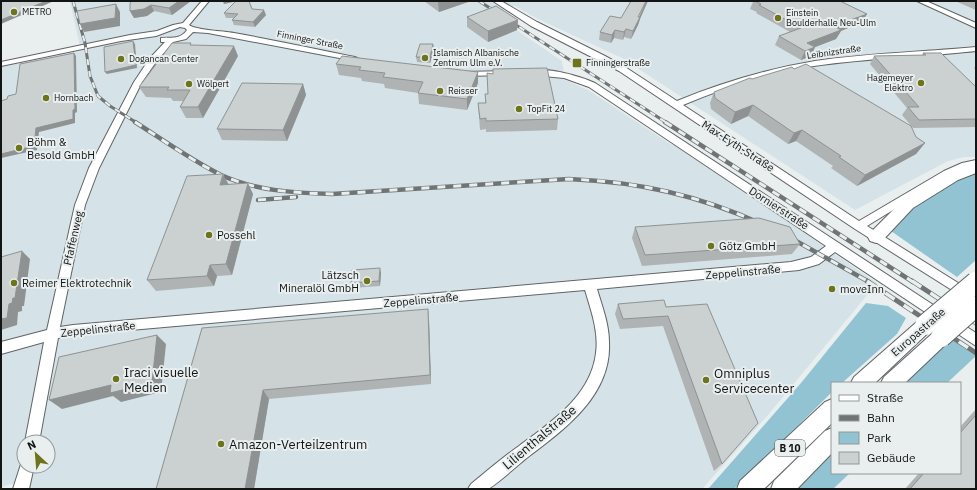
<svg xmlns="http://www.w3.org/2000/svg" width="977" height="490" font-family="'IBM Plex Sans',sans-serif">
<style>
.built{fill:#d5e2e7;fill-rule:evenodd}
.green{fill:#92c3d3}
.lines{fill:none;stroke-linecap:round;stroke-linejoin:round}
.minor-casing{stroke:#606465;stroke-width:2}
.highway-casing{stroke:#606465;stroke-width:2}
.minor{fill:#fff;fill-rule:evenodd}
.highway{fill:#fff;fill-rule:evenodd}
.rail-far2-casing{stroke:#707474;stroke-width:3}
.rail-far1-casing{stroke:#707474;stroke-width:4.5}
.rail-casing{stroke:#707474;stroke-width:5}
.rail-far2{stroke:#e9eeef;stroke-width:2;stroke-dasharray:6;stroke-linecap:butt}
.rail-far1{stroke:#e9eeef;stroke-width:3;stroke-dasharray:8;stroke-linecap:butt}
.rail{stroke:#e9eeef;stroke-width:3.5;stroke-dasharray:11;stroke-linecap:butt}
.highway-bridge-casing{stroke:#606465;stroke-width:22;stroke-linecap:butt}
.highway-bridge{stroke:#fff;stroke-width:20}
.wall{fill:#afb3b3}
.shaded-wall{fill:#8e9292}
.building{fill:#cbd0d0;stroke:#8e9292}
.poi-dot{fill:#6e741c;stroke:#e9eeef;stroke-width:1.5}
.labels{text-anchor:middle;stroke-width:4;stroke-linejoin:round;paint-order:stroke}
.far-poi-label{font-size:9px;fill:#131515;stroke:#e9eeef;text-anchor:start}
.far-street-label{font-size:9px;fill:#131515;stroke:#e9eeef}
.shield{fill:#e9eeef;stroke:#535656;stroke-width:1}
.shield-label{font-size:10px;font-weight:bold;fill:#131515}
.poi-label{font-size:11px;fill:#131515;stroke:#e9eeef;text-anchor:start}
.street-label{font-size:11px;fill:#131515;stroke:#e9eeef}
.near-poi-label{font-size:13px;fill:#131515;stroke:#e9eeef;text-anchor:start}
.near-street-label{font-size:13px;fill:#131515;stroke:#e9eeef}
</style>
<rect width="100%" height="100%" fill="#e9eeef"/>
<path class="built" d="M70,1h906v156h-12l-16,4 -93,49 -233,-152 -84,-39 -23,-13 -22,8 69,47 3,19 23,10 84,55 3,-1 202,139 -109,132 -66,74h-675l2,-10 -28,8v-420l80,-16zM24,442h24v24h-24z"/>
<g class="green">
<path d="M976,172v88l-19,17 -66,-46c6,-6 11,-13 17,-19 13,-12 52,-36 68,-40z"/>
<polygon points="866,303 888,306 906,318 897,334 842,383 832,383 832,392 734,489 708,489 801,383"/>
<polygon points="947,336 976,356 947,383 899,383"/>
<polygon points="832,449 832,473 850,473 833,489 793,489"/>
</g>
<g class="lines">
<g class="minor-casing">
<g id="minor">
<path d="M202,1h7l-20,24c7,5 34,6 45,8 40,7 81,16 121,24l4,2 -4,2 -147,-28 -15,-1 -7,7 -13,3 -17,20 -14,20 -43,86 -14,37 -25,122 13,-2 718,-63 20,-5 15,-11 -237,-159 -25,-9 -31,-3 -4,-2c11,-9 54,4 66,10l381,250v13l-141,-94 -16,12 -20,6 -202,19c5,17 12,35 12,53 3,53 -44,87 -81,115 -8,6 -35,31 -41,32 -6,1 -13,0 -19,0l3,-5c16,-13 31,-26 48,-38 32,-24 72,-50 77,-93 3,-21 -5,-43 -11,-63l-512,45 -15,3 -19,104h-14l19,-100 -43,12v-12l46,-12 28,-125 14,-37 45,-86 16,-24 15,-16h-4v-4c10,-1 19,2 26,-8l-2,-2 -5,-1 -24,9 -35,5 -120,25v-4l129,-27 27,-4 16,-6 10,-2z"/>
<path d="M493,1h8l36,21 68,34 20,11 52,34c44,-18 90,-32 138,-40 53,-8 107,-9 161,-14v4c-54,6 -108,7 -162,15 -45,7 -89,21 -131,39l176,116 85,-50 18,-8 14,-3v6l-9,2 -17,7 -83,51 104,65 2,3 -2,3 -4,2 -4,-2 -108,-68 -236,-158 -88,-45z"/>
<polygon points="917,1 926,1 976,23 976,28"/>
<polygon points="508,71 512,73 511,75 463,76 459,74 463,72"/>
<polygon points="24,460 24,466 34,466 29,489 13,489 22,461"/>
</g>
</g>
<g class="highway-casing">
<g id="highway">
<polygon points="976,163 976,173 958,180 913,208 882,241 876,243 870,241 868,237 870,233 903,200 948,174"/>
<polygon points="925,317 931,320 934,325 931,330 875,383 851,383 854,377 919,320"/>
<polygon points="941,329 947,331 950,337 947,343 905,383 881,383 884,377 935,331"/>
<polygon points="832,399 832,423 764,489 737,489 740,481 825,402"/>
<polygon points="832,428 832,453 797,489 771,489 774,481 825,431"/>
</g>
</g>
<use href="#minor" class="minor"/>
<use href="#highway" class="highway"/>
<g class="rail-far2-casing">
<g id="rail-far2">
<polyline points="73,1 85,43 90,76 98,96 110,106 137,123"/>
<polyline points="479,1 667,123"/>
</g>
</g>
<g class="rail-far1-casing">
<g id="rail-far1">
<path d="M135,122c28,18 56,38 86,53 35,16 74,18 111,19l237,-15c71,3 128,16 193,45"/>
<polyline points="665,122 913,282"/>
<polyline points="258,200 296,197"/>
<polyline points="789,237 869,282"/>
</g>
</g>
<g class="rail-casing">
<g id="rail">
<polyline points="867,281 976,353"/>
<polyline points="912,281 976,323"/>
</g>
</g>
<use href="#rail-far2" class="rail-far2"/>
<use href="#rail-far1" class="rail-far1"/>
<use href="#rail" class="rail"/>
<g class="highway-bridge-casing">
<g id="highway-bridge">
<polyline points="925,325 976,282"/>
<polyline points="941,337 976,306"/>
</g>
</g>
<use href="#highway-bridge" class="highway-bridge"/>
</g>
<g class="wall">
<polygon points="132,1 191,1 172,15 154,11 147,16 134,18 130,11"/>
<polygon points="223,1 249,1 252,9 266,15 255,27 234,25 232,20 234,18 226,18 224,13 236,1 224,4"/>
<polygon points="424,1 471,1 439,12"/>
<polygon points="751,1 840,1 867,14 862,22 841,31 836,39 815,47 811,56 801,60 775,45 779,36 790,32 756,13 757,12 750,9 753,2"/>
<polygon points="955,1 976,1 976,10"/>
<polygon points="467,17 518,20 517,30 488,42 467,27"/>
<polygon points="621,18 640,19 638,25 631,39 624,37 623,40 614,38 611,43 599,40 600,32"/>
<polygon points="433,44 434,50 430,63 417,62 416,57"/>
<polygon points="192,45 238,56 203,118 186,118 180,107 184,101 173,101 171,98 146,97 139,87"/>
<polygon points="923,53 976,87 976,127 913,128 902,115 907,108 870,64 874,56 922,55"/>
<polygon points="336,64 478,72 478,83 467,110 419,104 418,93 385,88 384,84 362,81 361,78 339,75"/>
<polygon points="976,65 976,70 974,68"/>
<polygon points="493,69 558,119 557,130 486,132 486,129 480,130 478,103 485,103 485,94 488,94 487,73 493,74"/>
<polygon points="752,79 916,137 925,143 916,154 857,186 831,168 833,166 796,141 788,144 748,116 731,124 711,109 710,103 714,92"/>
<polygon points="303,84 306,95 287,141 222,140 217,129"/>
<polygon points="228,184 253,194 232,275 217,276 214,286 156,291 147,280"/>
<polygon points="635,227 800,244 792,254 642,266 632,238"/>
<polygon points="381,273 380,286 352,288 351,283"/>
<polygon points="618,304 666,307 722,464 714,471 663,326 620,329 615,314"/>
<polygon points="429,319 431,384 269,399 254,489 156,489 202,328"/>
<polygon points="976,409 976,489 905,489 919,473 960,473 960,427"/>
</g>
<g class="shaded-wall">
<polygon points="46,1 54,1 1,24 1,20"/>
<polygon points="179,1 191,1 172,15 169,8"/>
<polygon points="223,1 237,1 224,4"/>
<polygon points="442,1 471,1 439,12 438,2"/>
<polygon points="646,1 648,1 640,19 638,25 631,39 633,31"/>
<polygon points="116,4 120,12 120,26 84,32 80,24"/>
<polygon points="151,5 154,11 147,16 134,18 130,11"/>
<polygon points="264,10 266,15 255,27 253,22"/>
<polygon points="867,14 862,22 841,31 836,39 805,51 807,43 834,26"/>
<polygon points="518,20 517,30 488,42 488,31"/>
<polygon points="626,29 624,37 623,40 624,32"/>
<polygon points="615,30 614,38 611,43 612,35"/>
<polygon points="133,41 135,44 137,68 107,74 105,72"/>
<polygon points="433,44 434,50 430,63 430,57"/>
<polygon points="234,46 238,56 203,118 198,107"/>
<polygon points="815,47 811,56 801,60 805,51"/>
<polygon points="74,53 76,56 77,112 75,113 75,123 39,132 37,150 1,158 1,154 36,128"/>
<polygon points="478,72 478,83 467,110 467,99"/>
<polygon points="303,84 306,95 287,141 283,130"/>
<polygon points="753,105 748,116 731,124 735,112"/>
<polygon points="802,130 796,141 788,144 794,133"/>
<polygon points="925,143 916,154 857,186 865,175"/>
<polygon points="223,174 229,185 220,185"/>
<polygon points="248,183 253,194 232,275 226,264"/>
<polygon points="22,251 30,259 24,306 22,306 22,311 18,312 17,325 1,330 1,319 9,304"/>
<polygon points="210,265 217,276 214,286 207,276"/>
<polygon points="380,268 381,273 380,286 379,281"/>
<polygon points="428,309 429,319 431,384 430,375"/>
<polygon points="157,335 166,344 161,392 121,402 113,396 62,409 49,400"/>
<polygon points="263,390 269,399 254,489 245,489"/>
</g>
<g class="building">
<polygon points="1,1 46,1 1,20"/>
<polygon points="132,1 179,1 169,8 151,5 144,9 130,11 130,3"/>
<polygon points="236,1 249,1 252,9 264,10 253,22 232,20 238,14 224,13"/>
<polygon points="631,1 646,1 638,17 640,17 633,31 626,29 624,32 615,30 612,35 600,32 610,16 621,18"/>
<polygon points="755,1 840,1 867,14 834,26 841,30 807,43 815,47 805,51 779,36 801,28 759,5 761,4"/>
<polygon points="116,4 115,18 80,24 77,11"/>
<polygon points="496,6 518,20 488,31 467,17"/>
<polygon points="133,41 136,65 105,72 104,47"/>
<polygon points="172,43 191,43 190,45 234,46 198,107 180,107 190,90 167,90 169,87 139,87"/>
<polygon points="420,44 433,44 430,57 416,57"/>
<polygon points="74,53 75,109 73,110 73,119 36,128 34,146 1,154 1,101 7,99 8,96 16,94 20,64"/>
<polygon points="923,53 941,53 976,87 976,119 919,120 908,107 919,107 874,56 926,55"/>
<polygon points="342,56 478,72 467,99 418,93 423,82 383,77 385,73 359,70 361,67 336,64"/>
<polygon points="806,64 911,126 916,137 925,143 865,175 839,157 841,156 802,130 794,133 753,105 735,112 715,98 714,92 750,78 752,79 792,67 794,69"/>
<polygon points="547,68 558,119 486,121 486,118 480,119 478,103 486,103 485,94 488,94 487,73 493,74 493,69"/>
<polygon points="242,83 303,84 283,130 217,129"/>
<polygon points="223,174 220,185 248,183 226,264 210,265 207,276 147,280 187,176"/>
<polygon points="759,218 790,227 800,244 645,255 635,227"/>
<polygon points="22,251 15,298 13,298 12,303 9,304 7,318 1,319 1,257"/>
<polygon points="380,268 379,281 351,283 352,270"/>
<polygon points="664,300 666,307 707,304 758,423 722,464 668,316 623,319 618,304"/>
<polygon points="428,309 430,375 263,390 245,489 156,489 202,328"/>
<polygon points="157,335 152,383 110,393 111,385 49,400 59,357"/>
<polygon points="976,415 976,489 910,489 924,473 960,473 960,433"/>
</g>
<g class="poi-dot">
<circle cx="14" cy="12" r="4"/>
<circle cx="778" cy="18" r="4"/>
<circle cx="425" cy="58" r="4"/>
<circle cx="121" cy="59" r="4"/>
<rect x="572" y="58" width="10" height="10" rx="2"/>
<circle cx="921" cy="83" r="4"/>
<circle cx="189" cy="84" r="4"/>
<circle cx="440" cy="91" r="4"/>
<circle cx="46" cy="98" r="4"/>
<circle cx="519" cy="109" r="4"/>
<circle cx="19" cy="148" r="4"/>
<circle cx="209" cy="235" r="4"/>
<circle cx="711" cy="246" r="4"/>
<circle cx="367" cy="281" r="4"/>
<circle cx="14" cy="283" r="4"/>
<circle cx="832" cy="289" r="4"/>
<circle cx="116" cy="379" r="4"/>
<circle cx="706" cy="380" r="4"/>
<circle cx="221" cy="444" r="4"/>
</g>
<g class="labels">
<g class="far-poi-label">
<text x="22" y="15">METRO</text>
<text x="786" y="16">Einstein<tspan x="786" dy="10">Boulderhalle Neu-Ulm</tspan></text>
<text x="433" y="56">Islamisch Albanische<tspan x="433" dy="10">Zentrum Ulm e.V.</tspan></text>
<text x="129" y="62">Dogancan Center</text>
<text x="586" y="66">Finningerstraße</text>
<text x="913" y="81" text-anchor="end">Hagemeyer<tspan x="913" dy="10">Elektro</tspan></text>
<text x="197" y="87">Wölpert</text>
<text x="448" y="94">Reisser</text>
<text x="54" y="101">Hornbach</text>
<text x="527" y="112">TopFit 24</text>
</g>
<g class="far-street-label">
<text transform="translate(310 40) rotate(11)" y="3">Finninger Straße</text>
<text transform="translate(834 52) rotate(-8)" y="3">Leibnizstraße</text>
</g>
<rect class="shield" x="775" y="440" width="30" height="16" rx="3"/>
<g class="shield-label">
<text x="790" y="452">B 10</text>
</g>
<g class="poi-label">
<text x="27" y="146">Böhm &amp;<tspan x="27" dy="13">Besold GmbH</tspan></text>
<text x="217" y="239">Possehl</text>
<text x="719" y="250">Götz GmbH</text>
<text x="359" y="279" text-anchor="end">Lätzsch<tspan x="359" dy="13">Mineralöl GmbH</tspan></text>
<text x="22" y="287">Reimer Elektrotechnik</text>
<text x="840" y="293">moveInn</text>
</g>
<g class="street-label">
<text transform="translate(738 146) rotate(33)" y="4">Max-Eyth-Straße</text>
<text transform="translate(779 208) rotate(33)" y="4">Dornierstraße</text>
<text transform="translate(73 238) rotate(-77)" y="4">Pfaffenweg</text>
<text transform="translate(743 272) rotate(-5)" y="4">Zeppelinstraße</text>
<text transform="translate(421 300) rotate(-5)" y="4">Zeppelinstraße</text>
<text transform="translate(98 329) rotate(-6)" y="4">Zeppelinstraße</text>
<text transform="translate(918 332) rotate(-41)" y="4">Europastraße</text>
</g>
<g class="near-poi-label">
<text x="124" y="377">Iraci visuelle<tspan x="124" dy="15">Medien</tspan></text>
<text x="714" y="378">Omniplus<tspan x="714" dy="15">Servicecenter</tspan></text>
<text x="229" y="449">Amazon-Verteilzentrum</text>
</g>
<g class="near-street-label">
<text transform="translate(539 437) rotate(-40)" y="5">Lilienthalstraße</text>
</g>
</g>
<rect width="977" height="490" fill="none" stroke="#131515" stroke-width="4"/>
<rect x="831" y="382" width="130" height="92" fill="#e9eeef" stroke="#939798"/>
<rect x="839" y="395" width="20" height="6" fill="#ffffff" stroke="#939798"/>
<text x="867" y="402" font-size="12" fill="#131515">Straße</text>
<rect x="839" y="415" width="20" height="6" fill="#707474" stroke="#939798"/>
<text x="867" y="422" font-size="12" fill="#131515">Bahn</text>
<rect x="839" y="432" width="20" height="12" fill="#92c3d3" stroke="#939798"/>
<text x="867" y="442" font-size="12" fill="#131515">Park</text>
<rect x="839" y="452" width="20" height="12" fill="#cbd0d0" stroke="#939798"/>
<text x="867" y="462" font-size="12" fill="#131515">Gebäude</text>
<g transform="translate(36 454) rotate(334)"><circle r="19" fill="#e9eeef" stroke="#939798"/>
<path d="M0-3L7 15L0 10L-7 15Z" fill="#6e741c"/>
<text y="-6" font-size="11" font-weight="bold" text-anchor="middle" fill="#131515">N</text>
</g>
</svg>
